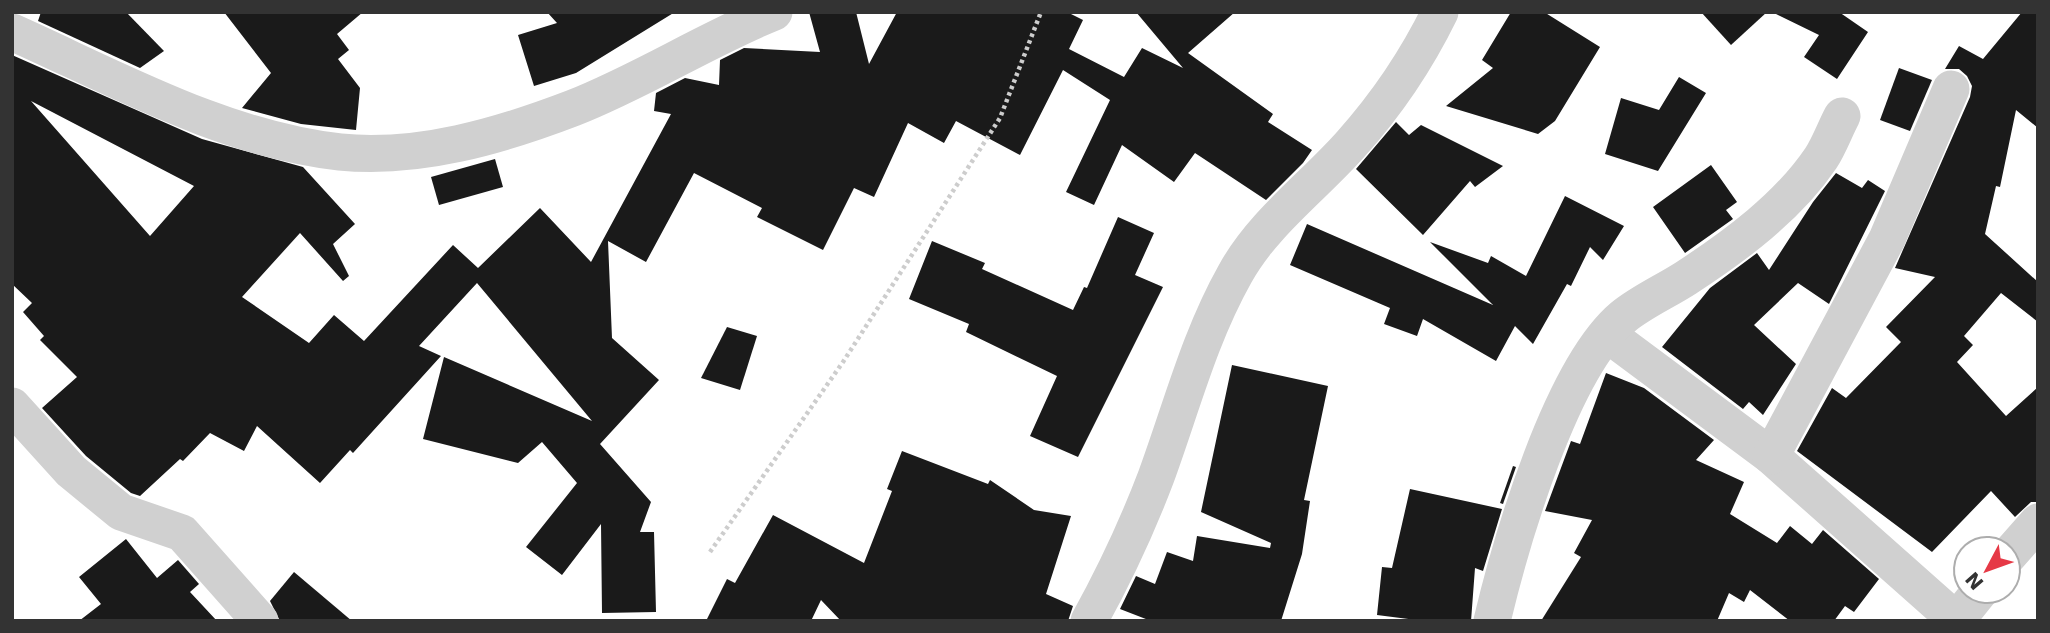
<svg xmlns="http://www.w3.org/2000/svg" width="2050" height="633" font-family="'DejaVu Sans',sans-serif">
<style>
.building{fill:#1a1a1a;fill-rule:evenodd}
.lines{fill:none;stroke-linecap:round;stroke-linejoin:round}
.path{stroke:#cdcdcd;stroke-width:4.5;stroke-dasharray:3.5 3.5;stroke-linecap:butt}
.minor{stroke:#d0d0d0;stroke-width:37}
</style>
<rect width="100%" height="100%" fill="#fff"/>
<g class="building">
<polygon points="41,12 126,12 164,51 140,68 38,21"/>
<polygon points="224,12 363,12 337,34 349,50 338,59 360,88 356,130 301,124 242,108 271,73"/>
<polygon points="547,12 675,12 576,73 534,86 518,35 557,23"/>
<path d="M809,12h47l13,52 28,-52h170l16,8 -14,29 55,28 18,-29 41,20 -47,-56h99l-47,41 85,61 -5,8 44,28 -9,13 -37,37 -71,-47 -21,29 -52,-37 -28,60 -28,-13 44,-92 -47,-30 -43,85 -64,-34 -12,22 -36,-20 -34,74 -20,-9 -31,62 -66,-33 5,-9 -68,-35 -48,89 -38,-21 4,97 47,42 -59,64 51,58 -11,30h14l2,80 -54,1 -1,-89 -39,51 -36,-28 51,-64 -35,-41 -24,21 -95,-24 21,-82 148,64 -115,-138 -58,63 22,10 -88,97 -3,-3 -30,33 -63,-57 -13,25 -34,-18 -27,28 -3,-2 -40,37 -9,-3 -45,-37 -44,-48 35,-31 -37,-37 4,-4 -21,-24 9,-9 -20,-19v-229l190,84 101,28 52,57 -22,20 16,32 -6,5 -43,-48 -58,64 67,46 25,-28 30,26 89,-96 25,23 62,-60 51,54 80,-148 -17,-3 2,-18 29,-15 34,7 1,-25 24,-12 76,4zM31,101l163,85 -44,50z"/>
<polygon points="1511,12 1544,12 1600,47 1555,121 1538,134 1446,106 1493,68 1482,60"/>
<polygon points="1701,12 1767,12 1731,45"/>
<polygon points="1772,12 1839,12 1868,32 1837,79 1804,57 1819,35"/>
<polygon points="2022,12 2038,12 2038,128 2016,110 2000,187 1996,186 1985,234 2038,282 2038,322 2001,293 1964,336 1973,345 1957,362 2006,416 2038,387 2038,502 2031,502 2015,517 1991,491 1932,552 1797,451 1832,388 1846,398 1901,342 1886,327 1935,277 1895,268 1970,97 1972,86 1967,76 1959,69 1945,69 1959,46 1983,59"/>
<polygon points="1899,68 1932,80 1910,131 1880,120"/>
<polygon points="1679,77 1706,93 1658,171 1605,154 1621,98 1659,110"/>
<polygon points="1396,122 1409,135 1421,125 1503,166 1475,187 1470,181 1423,235 1356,169"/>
<polygon points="495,159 503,187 439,205 431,177"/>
<polygon points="1711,165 1737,202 1726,210 1733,219 1685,253 1653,207"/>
<polygon points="1836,173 1862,188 1868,180 1885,191 1829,304 1798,283 1754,325 1796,364 1763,415 1749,402 1743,409 1662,347 1710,288 1757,253 1769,270 1813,202"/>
<polygon points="1565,196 1624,226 1603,260 1590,247 1571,286 1567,284 1533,344 1515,326 1496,361 1423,319 1417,336 1384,324 1390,308 1290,265 1307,224 1493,305 1430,242 1488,263 1491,256 1526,276"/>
<polygon points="1118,217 1154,233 1135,275 1163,287 1078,457 1030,436 1057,376 966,332 969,324 909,299 932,241 985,263 982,269 1073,310 1084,287 1087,288"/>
<polygon points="727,327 757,336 740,390 701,378"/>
<polygon points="1232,365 1328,386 1304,500 1310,501 1302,554 1281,621 1151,621 1120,609 1136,576 1155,584 1167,552 1193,561 1197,536 1270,548 1271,543 1201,512"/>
<polygon points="1606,373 1644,388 1714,440 1696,460 1744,482 1730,514 1777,543 1790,526 1812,544 1823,530 1879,579 1854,612 1845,606 1834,621 1790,621 1750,590 1744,602 1729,593 1717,621 1541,621 1581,557 1574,553 1592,520 1545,511 1571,441 1580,444"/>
<polygon points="902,451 988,484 990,480 1034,510 1071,516 1046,594 1073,606 1068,621 841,621 821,600 811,621 706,621 727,579 735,583 773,515 864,563 892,491 887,489"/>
<polygon points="1513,466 1516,467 1503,504 1500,503"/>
<polygon points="1410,489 1502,509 1483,571 1475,568 1471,621 1424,621 1377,615 1382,567 1392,568"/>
<polygon points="126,539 157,578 178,560 199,584 190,592 217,621 79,621 101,604 79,577"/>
<polygon points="294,572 352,621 280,621 270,601"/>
</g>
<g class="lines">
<polyline class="path" points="710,552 843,362 1000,118 1041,12"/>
<g class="minor">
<path d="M12,32c105,47 212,107 328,120 78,8 160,-16 233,-44 69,-27 132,-68 201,-96"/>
<polyline points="1607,334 1771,456 1956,620"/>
<polyline points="12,406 71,471 121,512 182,533 260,621"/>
<polyline points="1771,456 1887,239 1951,89"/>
<polyline points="2008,556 2038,522"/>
<path d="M1089,621c26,-47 48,-94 67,-144 25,-68 43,-139 79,-203 28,-51 78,-87 116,-130 35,-39 66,-85 89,-132"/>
<path d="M1492,621c19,-80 69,-252 131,-304 18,-15 43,-26 63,-39 49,-32 102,-71 135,-120 8,-12 14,-29 21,-42"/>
<polyline points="1956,621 1980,591"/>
</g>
</g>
<rect width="2050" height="633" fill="none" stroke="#333333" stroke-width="28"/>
<g transform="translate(1987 570) rotate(229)"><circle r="33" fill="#ffffff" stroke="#adadad" stroke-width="2"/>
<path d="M0-5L12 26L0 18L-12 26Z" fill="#e63946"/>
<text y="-10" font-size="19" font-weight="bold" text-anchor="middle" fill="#333333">N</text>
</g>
</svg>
